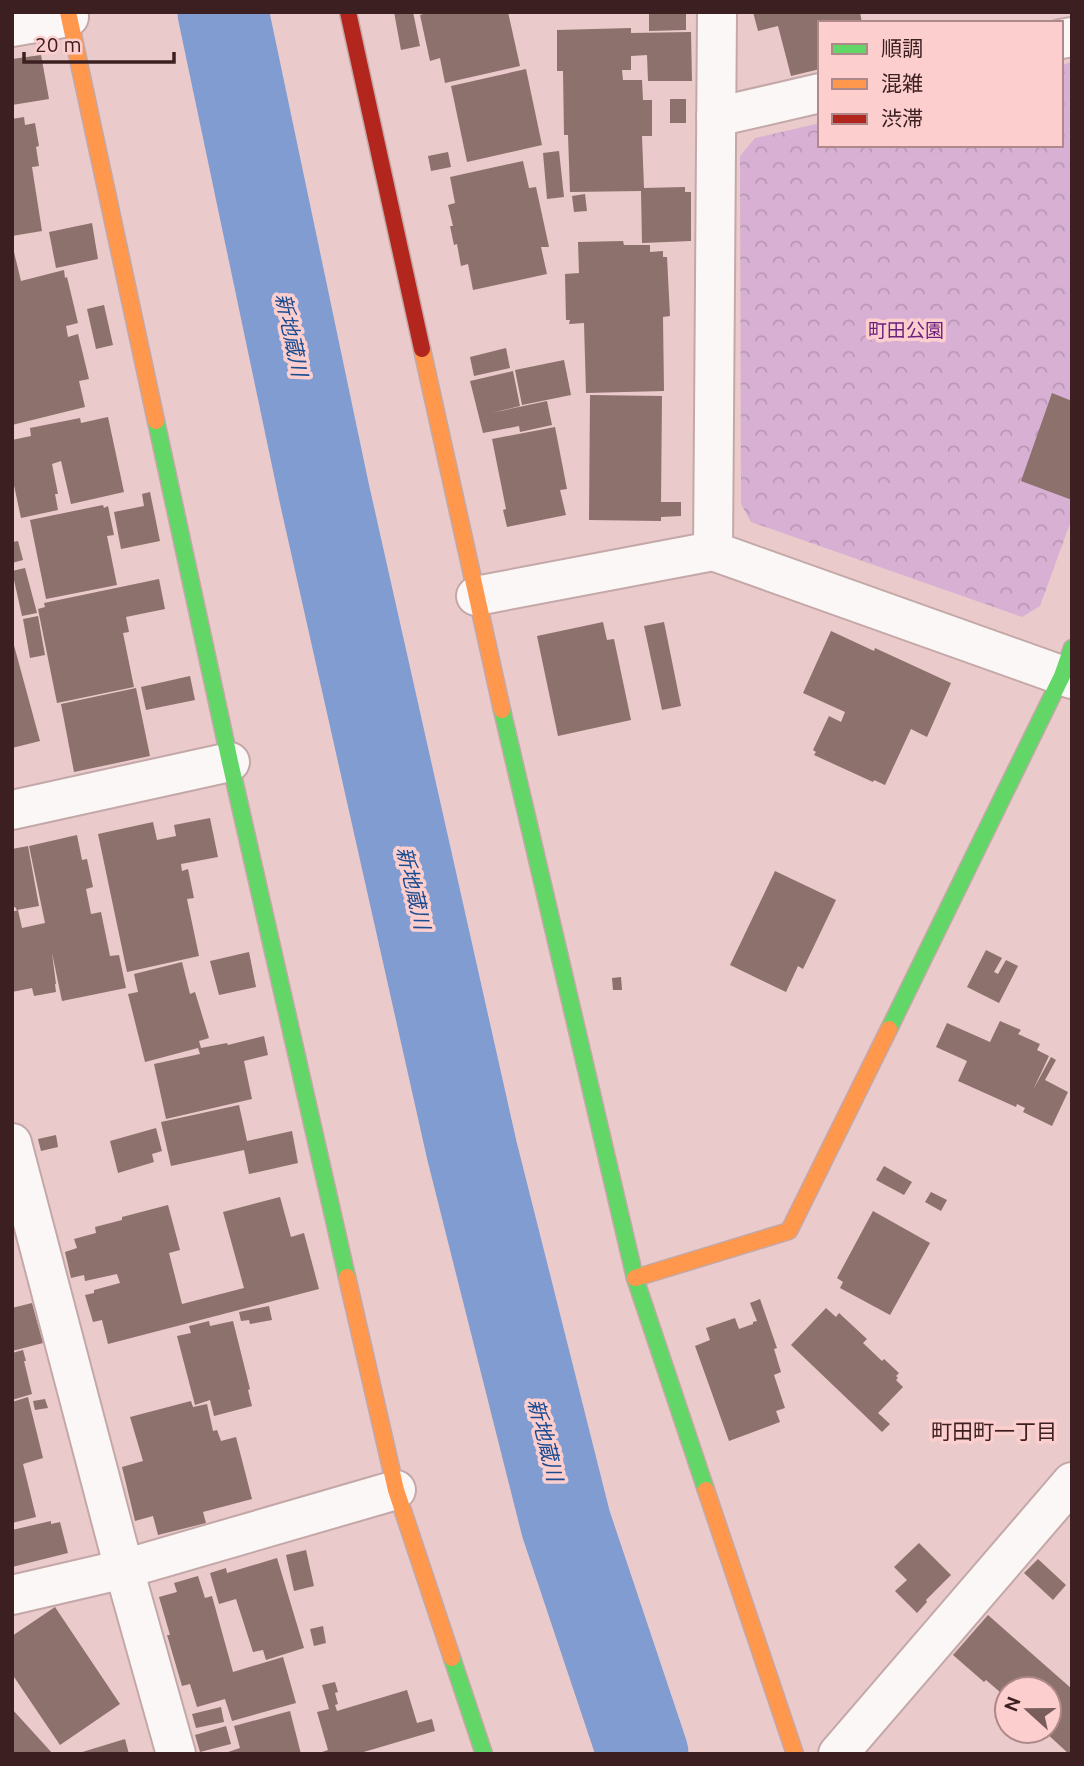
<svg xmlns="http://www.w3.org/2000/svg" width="1084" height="1766" font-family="Ubuntu,'Noto Sans JP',sans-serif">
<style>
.forest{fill:url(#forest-crowns)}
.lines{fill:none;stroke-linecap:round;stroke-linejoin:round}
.river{stroke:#809cd1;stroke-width:91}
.building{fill:#8c716c}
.street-casing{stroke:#c4a8a8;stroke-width:42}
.fast-casing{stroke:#c4a8a8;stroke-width:19}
.slow-casing{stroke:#c4a8a8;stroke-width:19}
.jam-casing{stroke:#c4a8a8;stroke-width:19}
.street{stroke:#fcf7f7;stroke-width:38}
.fast{stroke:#63d668;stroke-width:16}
.slow{stroke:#ff974d;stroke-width:16}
.jam{stroke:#b3261e;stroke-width:16}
.labels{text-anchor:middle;stroke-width:7;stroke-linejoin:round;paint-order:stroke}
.park-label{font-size:19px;fill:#6a217f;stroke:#fccece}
.water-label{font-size:21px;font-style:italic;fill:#184b90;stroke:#fccece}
.neighbourhood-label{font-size:21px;fill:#3c2021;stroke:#fccece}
</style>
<defs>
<pattern id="forest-crowns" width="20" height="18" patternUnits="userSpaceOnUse" patternTransform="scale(1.75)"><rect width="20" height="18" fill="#d8b0d3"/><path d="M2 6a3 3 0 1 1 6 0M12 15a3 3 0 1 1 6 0" fill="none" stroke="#ba97b5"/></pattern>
</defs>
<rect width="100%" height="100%" fill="#eacaca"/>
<polygon class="forest" points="1072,62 1072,518 1040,606 1022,617 751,522 741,504 740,156 755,138 820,123 820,145 1061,145 1061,65"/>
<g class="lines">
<polyline class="river" points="223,12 324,492 472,1151 566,1524 643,1754"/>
</g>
<g class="building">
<polygon points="394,12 413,12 420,46 401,50"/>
<polygon points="430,12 508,12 520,66 445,83 440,58 430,61 420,15"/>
<polygon points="649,12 686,12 686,30 649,31"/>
<polygon points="753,12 860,12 862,23 820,23 820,69 791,76 778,26 758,31"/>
<polygon points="631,28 631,33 691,32 692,81 648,81 647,55 631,56 631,70 622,70 623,80 642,80 643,100 652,100 652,136 642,136 644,188 685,187 685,192 691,192 691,241 642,243 641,191 570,192 568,135 564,135 563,71 557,71 557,30"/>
<polygon points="41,55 49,99 12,105 12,59"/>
<polygon points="526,69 542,145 467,162 451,86"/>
<rect x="670" y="99" width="16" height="24"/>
<polygon points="24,117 25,125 35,123 39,146 36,147 39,166 32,167 42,231 12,236 12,119"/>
<polygon points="559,151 564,197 547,199 543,153"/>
<polygon points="448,152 451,167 431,171 428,156"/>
<polygon points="523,161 529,188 536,187 549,247 541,247 547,274 473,290 468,264 461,266 457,244 454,245 450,226 453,226 448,205 455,203 450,177"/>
<polygon points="585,194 587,211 574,212 572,196"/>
<polygon points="92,223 98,259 56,268 49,232"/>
<polygon points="623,241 624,245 650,245 650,252 663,251 663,257 667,257 670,316 663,317 664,391 586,393 584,323 569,324 570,320 566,320 565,274 579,273 578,242"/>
<polygon points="13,248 21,281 64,270 65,278 67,277 78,323 66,326 68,337 78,334 89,379 79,381 85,407 12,425"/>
<polygon points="104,305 113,345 96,349 87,309"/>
<polygon points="506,348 510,368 474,376 470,357"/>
<polygon points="564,360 571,395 522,405 515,370"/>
<polygon points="513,371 520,406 491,413 547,401 552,425 520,432 519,426 483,433 470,381"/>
<polygon points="1052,393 1072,401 1072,500 1021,481"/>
<polygon points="590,395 662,396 661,502 681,502 681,516 661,517 661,521 589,520"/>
<polygon points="108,417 124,492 71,504 61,461 52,464 58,494 55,494 58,510 21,518 12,476 12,440 31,436 30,428 80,418 81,423"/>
<polygon points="555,427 567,489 560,490 566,515 507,527 503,510 506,509 492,439"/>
<polygon points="150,492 160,541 121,549 114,512 144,506 142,494"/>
<polygon points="103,505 104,508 108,506 114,535 107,536 117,585 46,599 30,520"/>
<polygon points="18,541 23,560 12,563 12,542"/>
<polygon points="25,568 37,613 22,616 12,571"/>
<polygon points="159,579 165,609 126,617 129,632 123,633 134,687 57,703 38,609 45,607 44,603"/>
<polygon points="38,616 45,655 30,658 23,619"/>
<polygon points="603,622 607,640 614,639 631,720 558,736 537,636"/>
<polygon points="664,622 681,706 662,710 644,626"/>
<polygon points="831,631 874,651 875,648 951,683 927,737 911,729 885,785 874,780 873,782 814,755 816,752 813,750 829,716 841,722 845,712 803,693"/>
<polygon points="12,638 40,741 12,748"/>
<polygon points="190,676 195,700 146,710 141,687"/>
<polygon points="136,688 150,756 74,772 61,704"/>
<polygon points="210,818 218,857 181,864 182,871 188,869 194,898 187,899 199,956 127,972 98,834 153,822 157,840 176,836 174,825"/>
<polygon points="77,835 82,860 87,859 93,887 86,889 91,914 101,912 110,956 119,955 126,988 62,1001 52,953 56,984 55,984 56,992 34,996 32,988 12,992 12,912 18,910 22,928 45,923 29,846"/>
<polygon points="28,846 39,906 17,910 15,907 12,907 12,849"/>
<polygon points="775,871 836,900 803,969 798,966 786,992 730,965"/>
<polygon points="986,950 1002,958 994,972 998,974 1006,960 1018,966 999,1003 967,987"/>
<polygon points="249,952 256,987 219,995 210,961"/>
<polygon points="182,962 190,994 195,992 209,1038 199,1041 201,1048 227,1043 228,1045 264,1036 268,1055 244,1061 252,1099 166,1119 154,1064 200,1054 198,1048 145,1062 128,994 138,992 134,974"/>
<polygon points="621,977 622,990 613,990 612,978"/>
<polygon points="1000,1021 1021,1030 1018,1034 1040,1044 1037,1050 1049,1056 1033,1090 1051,1057 1056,1060 1045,1080 1068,1092 1052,1126 1023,1112 1025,1108 1017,1104 1016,1107 958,1081 967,1061 936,1047 947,1023 990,1042"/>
<polygon points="239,1105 247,1141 292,1131 298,1163 249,1174 244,1150 171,1166 161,1122"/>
<polygon points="156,1128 162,1151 152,1154 154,1162 118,1173 110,1141"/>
<polygon points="56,1135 58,1147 41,1151 38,1139"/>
<polygon points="884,1166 912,1182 904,1195 876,1180"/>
<polygon points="931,1192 947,1200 941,1211 925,1202"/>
<polygon points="280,1197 291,1237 304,1233 319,1289 108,1344 102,1320 93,1322 85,1295 94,1293 94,1290 120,1283 117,1274 85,1281 84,1275 71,1278 65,1252 77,1248 74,1239 96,1233 95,1227 122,1220 122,1217 168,1205 180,1250 169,1253 182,1304 244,1288 223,1212"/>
<polygon points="873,1211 930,1243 890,1315 840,1288 843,1282 837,1278"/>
<polygon points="760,1299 777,1348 774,1349 781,1372 774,1375 785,1408 776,1411 780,1422 729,1441 695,1346 710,1340 706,1328 735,1318 739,1329 753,1324 753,1322 757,1321 750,1303"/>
<polygon points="32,1303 43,1343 12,1351 12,1308"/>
<polygon points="269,1306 272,1320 250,1324 249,1320 241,1321 239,1312"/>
<polygon points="826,1308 836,1317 839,1313 867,1339 863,1343 882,1361 884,1359 899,1373 896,1376 898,1378 896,1380 903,1387 878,1413 890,1424 882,1432 791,1345"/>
<polygon points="209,1321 210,1326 233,1321 250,1389 248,1390 252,1406 214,1416 210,1400 195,1405 177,1336 191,1333 189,1326"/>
<polygon points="23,1350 26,1361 24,1361 32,1394 12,1400 12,1353"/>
<polygon points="28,1397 43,1458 23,1464 36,1517 12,1523 12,1402"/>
<polygon points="45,1399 48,1408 35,1410 33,1401"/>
<polygon points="191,1401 193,1407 207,1404 213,1431 217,1430 221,1441 236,1437 252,1499 203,1512 206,1523 158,1535 153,1516 135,1521 122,1467 143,1461 130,1417"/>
<polygon points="51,1521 51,1524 60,1522 68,1553 12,1567 12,1530"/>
<polygon points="919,1543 951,1575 926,1600 927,1602 917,1613 895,1591 907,1580 894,1567"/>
<polygon points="306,1550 314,1586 294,1591 286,1555"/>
<polygon points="277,1558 304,1648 266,1660 263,1650 253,1652 236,1599 219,1604 210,1573 226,1568 227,1573"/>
<polygon points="1038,1559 1066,1585 1053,1600 1024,1573"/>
<polygon points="198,1576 205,1598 212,1596 233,1672 283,1657 296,1703 232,1721 225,1699 197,1707 190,1684 182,1686 167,1635 170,1635 159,1597 177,1592 174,1583"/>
<polygon points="55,1607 120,1704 60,1745 12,1674 12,1636"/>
<polygon points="988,1615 1072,1689 1072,1754 1069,1754 1044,1731 1049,1731 1049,1689 1007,1689 1007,1698 986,1680 984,1682 953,1655"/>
<polygon points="323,1626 326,1643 314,1646 310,1629"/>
<polygon points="335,1682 338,1692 335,1693 338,1704 335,1705 337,1711 407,1690 417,1723 432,1719 435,1731 357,1754 316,1754 328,1750 317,1712 329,1709 322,1685"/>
<polygon points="221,1707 224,1722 196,1728 192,1714"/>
<polygon points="12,1709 53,1754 12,1754"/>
<polygon points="290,1711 301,1754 222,1754 240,1748 234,1726"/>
<polygon points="226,1726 231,1744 200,1752 195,1735"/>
<polygon points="125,1739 129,1754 79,1754 79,1753"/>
</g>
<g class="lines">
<g class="street-casing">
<g id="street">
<polyline points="12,27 69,17"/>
<polyline points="1061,39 1072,37"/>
<polyline points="716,117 820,93"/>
<polyline points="713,551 717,12"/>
<polyline points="476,596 713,551 1072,679"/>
<polyline points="12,810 230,762"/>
<polyline points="12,1143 124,1569 176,1754"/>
<polyline points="12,1595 124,1569 396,1490"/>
<polyline points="838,1754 1072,1482"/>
</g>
</g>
<g class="fast-casing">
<g id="fast">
<polyline points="156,421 230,762 347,1277"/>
<polyline points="502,710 635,1278 706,1490"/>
<polyline points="889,1029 1062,676 1072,648"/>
<polyline points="452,1658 484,1754"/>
</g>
</g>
<g class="slow-casing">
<g id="slow">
<polyline points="68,12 156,421"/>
<polyline points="422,349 502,710"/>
<polyline points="347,1277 396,1490 452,1658"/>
<polyline points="635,1278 789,1231 889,1029"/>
<polyline points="706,1490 795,1754"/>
</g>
</g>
<g class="jam-casing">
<polyline id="jam" points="348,12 422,349"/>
</g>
<use href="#street" class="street"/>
<use href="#fast" class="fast"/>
<use href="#slow" class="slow"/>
<use href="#jam" class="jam"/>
</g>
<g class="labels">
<g class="park-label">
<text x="906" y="337">町田公園</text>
</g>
<g class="water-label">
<text transform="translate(291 335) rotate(78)" y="7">新地蔵川</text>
<text transform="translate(413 888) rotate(77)" y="7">新地蔵川</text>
<text transform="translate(545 1440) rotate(76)" y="7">新地蔵川</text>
</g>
<g class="neighbourhood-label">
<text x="994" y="1439">町田町一丁目</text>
</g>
</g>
<rect width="1084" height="1766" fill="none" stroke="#3c2021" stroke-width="28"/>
<rect x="818" y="21" width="245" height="126" fill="#fccece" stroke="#af8889" stroke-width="2"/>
<rect x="832" y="44" width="35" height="10" fill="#63d668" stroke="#af8889" stroke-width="2"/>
<text x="881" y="56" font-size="21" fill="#3c2021">順調</text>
<rect x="832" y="79" width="35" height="10" fill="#ff974d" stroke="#af8889" stroke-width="2"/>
<text x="881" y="91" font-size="21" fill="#3c2021">混雑</text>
<rect x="832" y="114" width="35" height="10" fill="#b3261e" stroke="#af8889" stroke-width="2"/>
<text x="881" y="126" font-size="21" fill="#3c2021">渋滞</text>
<g transform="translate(1028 1710) rotate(291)"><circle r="33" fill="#fccece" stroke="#af8889" stroke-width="2"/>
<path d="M0-5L12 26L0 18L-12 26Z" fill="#795c5c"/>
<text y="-10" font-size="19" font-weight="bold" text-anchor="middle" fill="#3c2021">N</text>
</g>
<path d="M24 52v10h150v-10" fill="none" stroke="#3c2021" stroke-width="3.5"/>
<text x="35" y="52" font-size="21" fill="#3c2021" stroke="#fccece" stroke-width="5" paint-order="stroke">20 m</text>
</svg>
